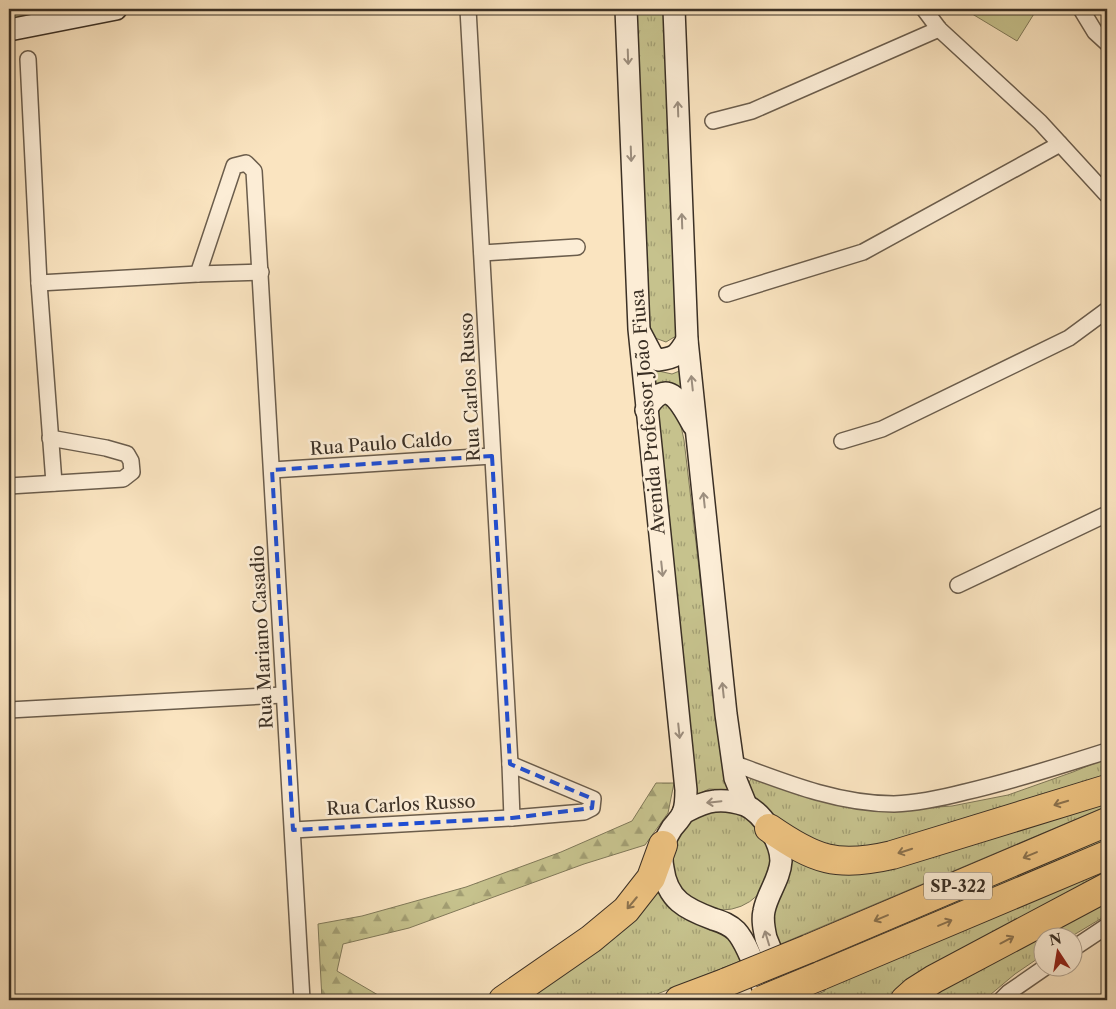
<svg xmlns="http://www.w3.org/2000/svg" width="1116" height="1009" font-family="'Libre Caslon Text',serif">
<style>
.grass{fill:url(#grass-tufts);stroke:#807959}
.forest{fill:url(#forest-firs);stroke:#807959}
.pitch{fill:#c6c28d;stroke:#807959}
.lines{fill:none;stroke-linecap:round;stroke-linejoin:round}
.street-casing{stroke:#6b5d4c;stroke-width:18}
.secondary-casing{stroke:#3b3025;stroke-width:24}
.highway-casing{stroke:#3b3025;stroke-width:30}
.street{stroke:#fcedd6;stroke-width:15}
.secondary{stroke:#fcedd6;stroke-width:21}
.highway{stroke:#edc280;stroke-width:28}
.highway-bridge-casing{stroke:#3b3025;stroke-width:30;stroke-linecap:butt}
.highway-bridge{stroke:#edc280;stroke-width:28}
.oneway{stroke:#9c8e7e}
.oneway2{stroke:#8b724e}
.marked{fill:none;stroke:#1d4ed8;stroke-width:4;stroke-dasharray:10 6;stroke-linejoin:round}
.labels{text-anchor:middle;stroke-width:5;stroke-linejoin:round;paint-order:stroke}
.shield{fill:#fcedd6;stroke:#75695a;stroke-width:1}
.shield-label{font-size:16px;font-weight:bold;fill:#3b3025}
.street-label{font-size:18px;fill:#3b3025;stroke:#fcedd6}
</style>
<defs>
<pattern id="grass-tufts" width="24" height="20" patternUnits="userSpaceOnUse" patternTransform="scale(1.25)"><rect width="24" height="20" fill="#c6c28d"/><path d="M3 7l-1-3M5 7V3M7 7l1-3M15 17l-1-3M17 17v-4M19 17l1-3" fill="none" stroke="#a29e73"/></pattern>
<pattern id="forest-firs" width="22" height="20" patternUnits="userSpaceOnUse" patternTransform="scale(1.25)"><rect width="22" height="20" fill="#c6c28d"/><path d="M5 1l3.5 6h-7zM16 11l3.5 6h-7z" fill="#a29e73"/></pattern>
</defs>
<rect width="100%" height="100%" fill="#fae4c0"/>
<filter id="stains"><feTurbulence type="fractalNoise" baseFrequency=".004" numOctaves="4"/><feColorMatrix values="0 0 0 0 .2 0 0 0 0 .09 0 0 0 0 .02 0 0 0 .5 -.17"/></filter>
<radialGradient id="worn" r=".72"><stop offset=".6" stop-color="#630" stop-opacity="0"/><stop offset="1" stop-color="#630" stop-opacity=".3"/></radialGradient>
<g class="grass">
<polygon points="9,9 65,9 9,19"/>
<polygon points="637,9 666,9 681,333 666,342 655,338 646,325"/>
<polygon points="654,370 672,374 682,370 683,392 656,388"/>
<polygon points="664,400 677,408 684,440 722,765 729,790 709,789 693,797 652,410"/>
<polygon points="1107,758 1107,780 887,849 815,848 760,806 753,795 749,782 753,776 910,809 952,806 1008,795 1073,772"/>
<polygon points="1107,796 1107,806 776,946 770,914 788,858 812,862"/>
<circle cx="722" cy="860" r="50"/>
<polygon points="1107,832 1107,847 814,970 809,958"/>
<polygon points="1107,868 1107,880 897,1000 804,1000 825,991 824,988"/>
<polygon points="658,882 726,933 743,960 642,1000 515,1000"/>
<polygon points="1107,894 1107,915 1072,936 1044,936 1043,955 1015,974 984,1000 913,1000"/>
</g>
<polygon class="forest" points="656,783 674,783 668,813 645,845 584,864 409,928 343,944 337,971 378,995 375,1000 322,1000 318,924 362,916 466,887 561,852 632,821"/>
<polygon class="pitch" points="964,9 1037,9 1017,41"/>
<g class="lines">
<g class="street-casing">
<g id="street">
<polyline points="468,9 510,764 512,818"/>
<polyline points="924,9 939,29 1040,122 1107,195"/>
<polyline points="1081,9 1095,32 1107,43"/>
<polyline points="28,59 39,283 54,483"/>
<polyline points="713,121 752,111 939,29"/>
<polyline points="482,253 577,247"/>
<polyline points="198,274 234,166 246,163 254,171 302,1000"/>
<polyline points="39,283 198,274 261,272"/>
<polyline points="727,294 863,252 1060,144"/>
<polyline points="842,441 882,429 1069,338 1107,310"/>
<polyline points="272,470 492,456"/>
<polyline points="9,486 123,479 132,472 131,461 127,454 106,448 50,438"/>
<polyline points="958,585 1107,514"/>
<polyline points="9,710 283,695"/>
<path d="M733,763c51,19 105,41 161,41 24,-1 48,-6 71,-12 48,-11 95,-26 142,-41"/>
<polyline points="293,830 512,818 584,812 592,808 593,799 510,764"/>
<polyline points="1074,948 1107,926"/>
<polyline points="1001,1000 1008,993 1047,966"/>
</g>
</g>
<g class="secondary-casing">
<g id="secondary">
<path d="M626,9l13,320 47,461c0,7 0,16 -3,23 -2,5 -7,10 -11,15 -8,12 -12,26 -9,40 4,32 23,41 50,51 9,3 16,5 23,12 13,14 24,51 32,69"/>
<polyline points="674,9 687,340 726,714 735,778 746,805"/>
<polyline points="9,30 116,9"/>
<path d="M641,334l11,21 6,5c18,-2 20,-5 29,-20"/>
<path d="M646,410c21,-36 35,-7 47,15"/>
<path d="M683,813c10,-5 20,-11 32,-12 9,-1 21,1 30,4 18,8 36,37 36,56 -1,18 -14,33 -17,50 -2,9 0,18 2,27l25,62"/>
</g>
</g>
<g class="highway-casing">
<g id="highway">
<path d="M769,828c46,32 68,40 123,27l215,-66"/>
<polyline points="808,949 1107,822"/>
<polyline points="820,976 1107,855"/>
<polyline points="503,1000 591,939 626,910 651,878 663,845"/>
<polyline points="679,1000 727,982"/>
<polyline points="905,1000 915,991 934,979 1107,887"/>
</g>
</g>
<use href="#street" class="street"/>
<use href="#secondary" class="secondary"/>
<use href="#highway" class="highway"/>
<g class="highway-bridge-casing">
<g id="highway-bridge">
<polyline points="727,982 808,949"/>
<polyline points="762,1000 820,976"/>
</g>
</g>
<use href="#highway-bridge" class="highway-bridge"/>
</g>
<defs><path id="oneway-shaft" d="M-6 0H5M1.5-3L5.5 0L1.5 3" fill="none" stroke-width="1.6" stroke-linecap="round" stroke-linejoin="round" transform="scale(1.25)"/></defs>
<g class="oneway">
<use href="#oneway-shaft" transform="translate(628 57) rotate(88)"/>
<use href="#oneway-shaft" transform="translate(678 109) rotate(-92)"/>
<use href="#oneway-shaft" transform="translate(631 154) rotate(88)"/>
<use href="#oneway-shaft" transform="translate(682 221) rotate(-92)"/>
<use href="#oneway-shaft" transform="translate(692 383) rotate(-96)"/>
<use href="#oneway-shaft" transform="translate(704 500) rotate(-96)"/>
<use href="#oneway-shaft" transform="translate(662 569) rotate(84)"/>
<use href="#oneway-shaft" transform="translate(723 690) rotate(-96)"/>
<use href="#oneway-shaft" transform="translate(679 731) rotate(84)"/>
<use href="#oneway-shaft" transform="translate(714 802) rotate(174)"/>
<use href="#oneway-shaft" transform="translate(767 938) rotate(-107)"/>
</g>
<g class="oneway2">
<use href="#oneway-shaft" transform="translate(1061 803) rotate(163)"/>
<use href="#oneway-shaft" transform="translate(905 851) rotate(162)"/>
<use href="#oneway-shaft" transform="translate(1030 855) rotate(157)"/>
<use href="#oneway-shaft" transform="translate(632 903) rotate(130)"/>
<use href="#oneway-shaft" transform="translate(881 918) rotate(157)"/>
<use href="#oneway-shaft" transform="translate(945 923) rotate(-23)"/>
<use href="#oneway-shaft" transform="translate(1007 940) rotate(-28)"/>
</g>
<path class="marked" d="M492,456l18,308 83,35 -1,9 -80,10 -219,12 -21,-360z"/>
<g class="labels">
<rect class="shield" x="924" y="872.5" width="68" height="27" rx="4"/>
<g class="shield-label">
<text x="958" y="892">SP-322</text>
</g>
<g class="street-label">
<text transform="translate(470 387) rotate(-93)" y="6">Rua Carlos Russo</text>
<text transform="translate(648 412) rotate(-95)" y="6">Avenida Professor João Fiusa</text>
<text transform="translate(381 444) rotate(-4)" y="6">Rua Paulo Caldo</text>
<text transform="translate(262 637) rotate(-93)" y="6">Rua Mariano Casadio</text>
<text transform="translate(401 805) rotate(-3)" y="6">Rua Carlos Russo</text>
</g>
</g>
<rect width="1116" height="1009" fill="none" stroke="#fae4c0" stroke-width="30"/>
<rect x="10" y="10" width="1096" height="989" fill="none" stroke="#3b3025" stroke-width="2.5"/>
<rect x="15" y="15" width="1086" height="979" fill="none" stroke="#3b3025"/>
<g transform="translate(1058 952) rotate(348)"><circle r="24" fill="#fcedd6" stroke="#afa18f"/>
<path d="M0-4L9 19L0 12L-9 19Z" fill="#8f2418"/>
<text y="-8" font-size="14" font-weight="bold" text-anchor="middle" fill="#3b3025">N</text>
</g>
<rect width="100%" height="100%" filter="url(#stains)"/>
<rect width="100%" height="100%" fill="url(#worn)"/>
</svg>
